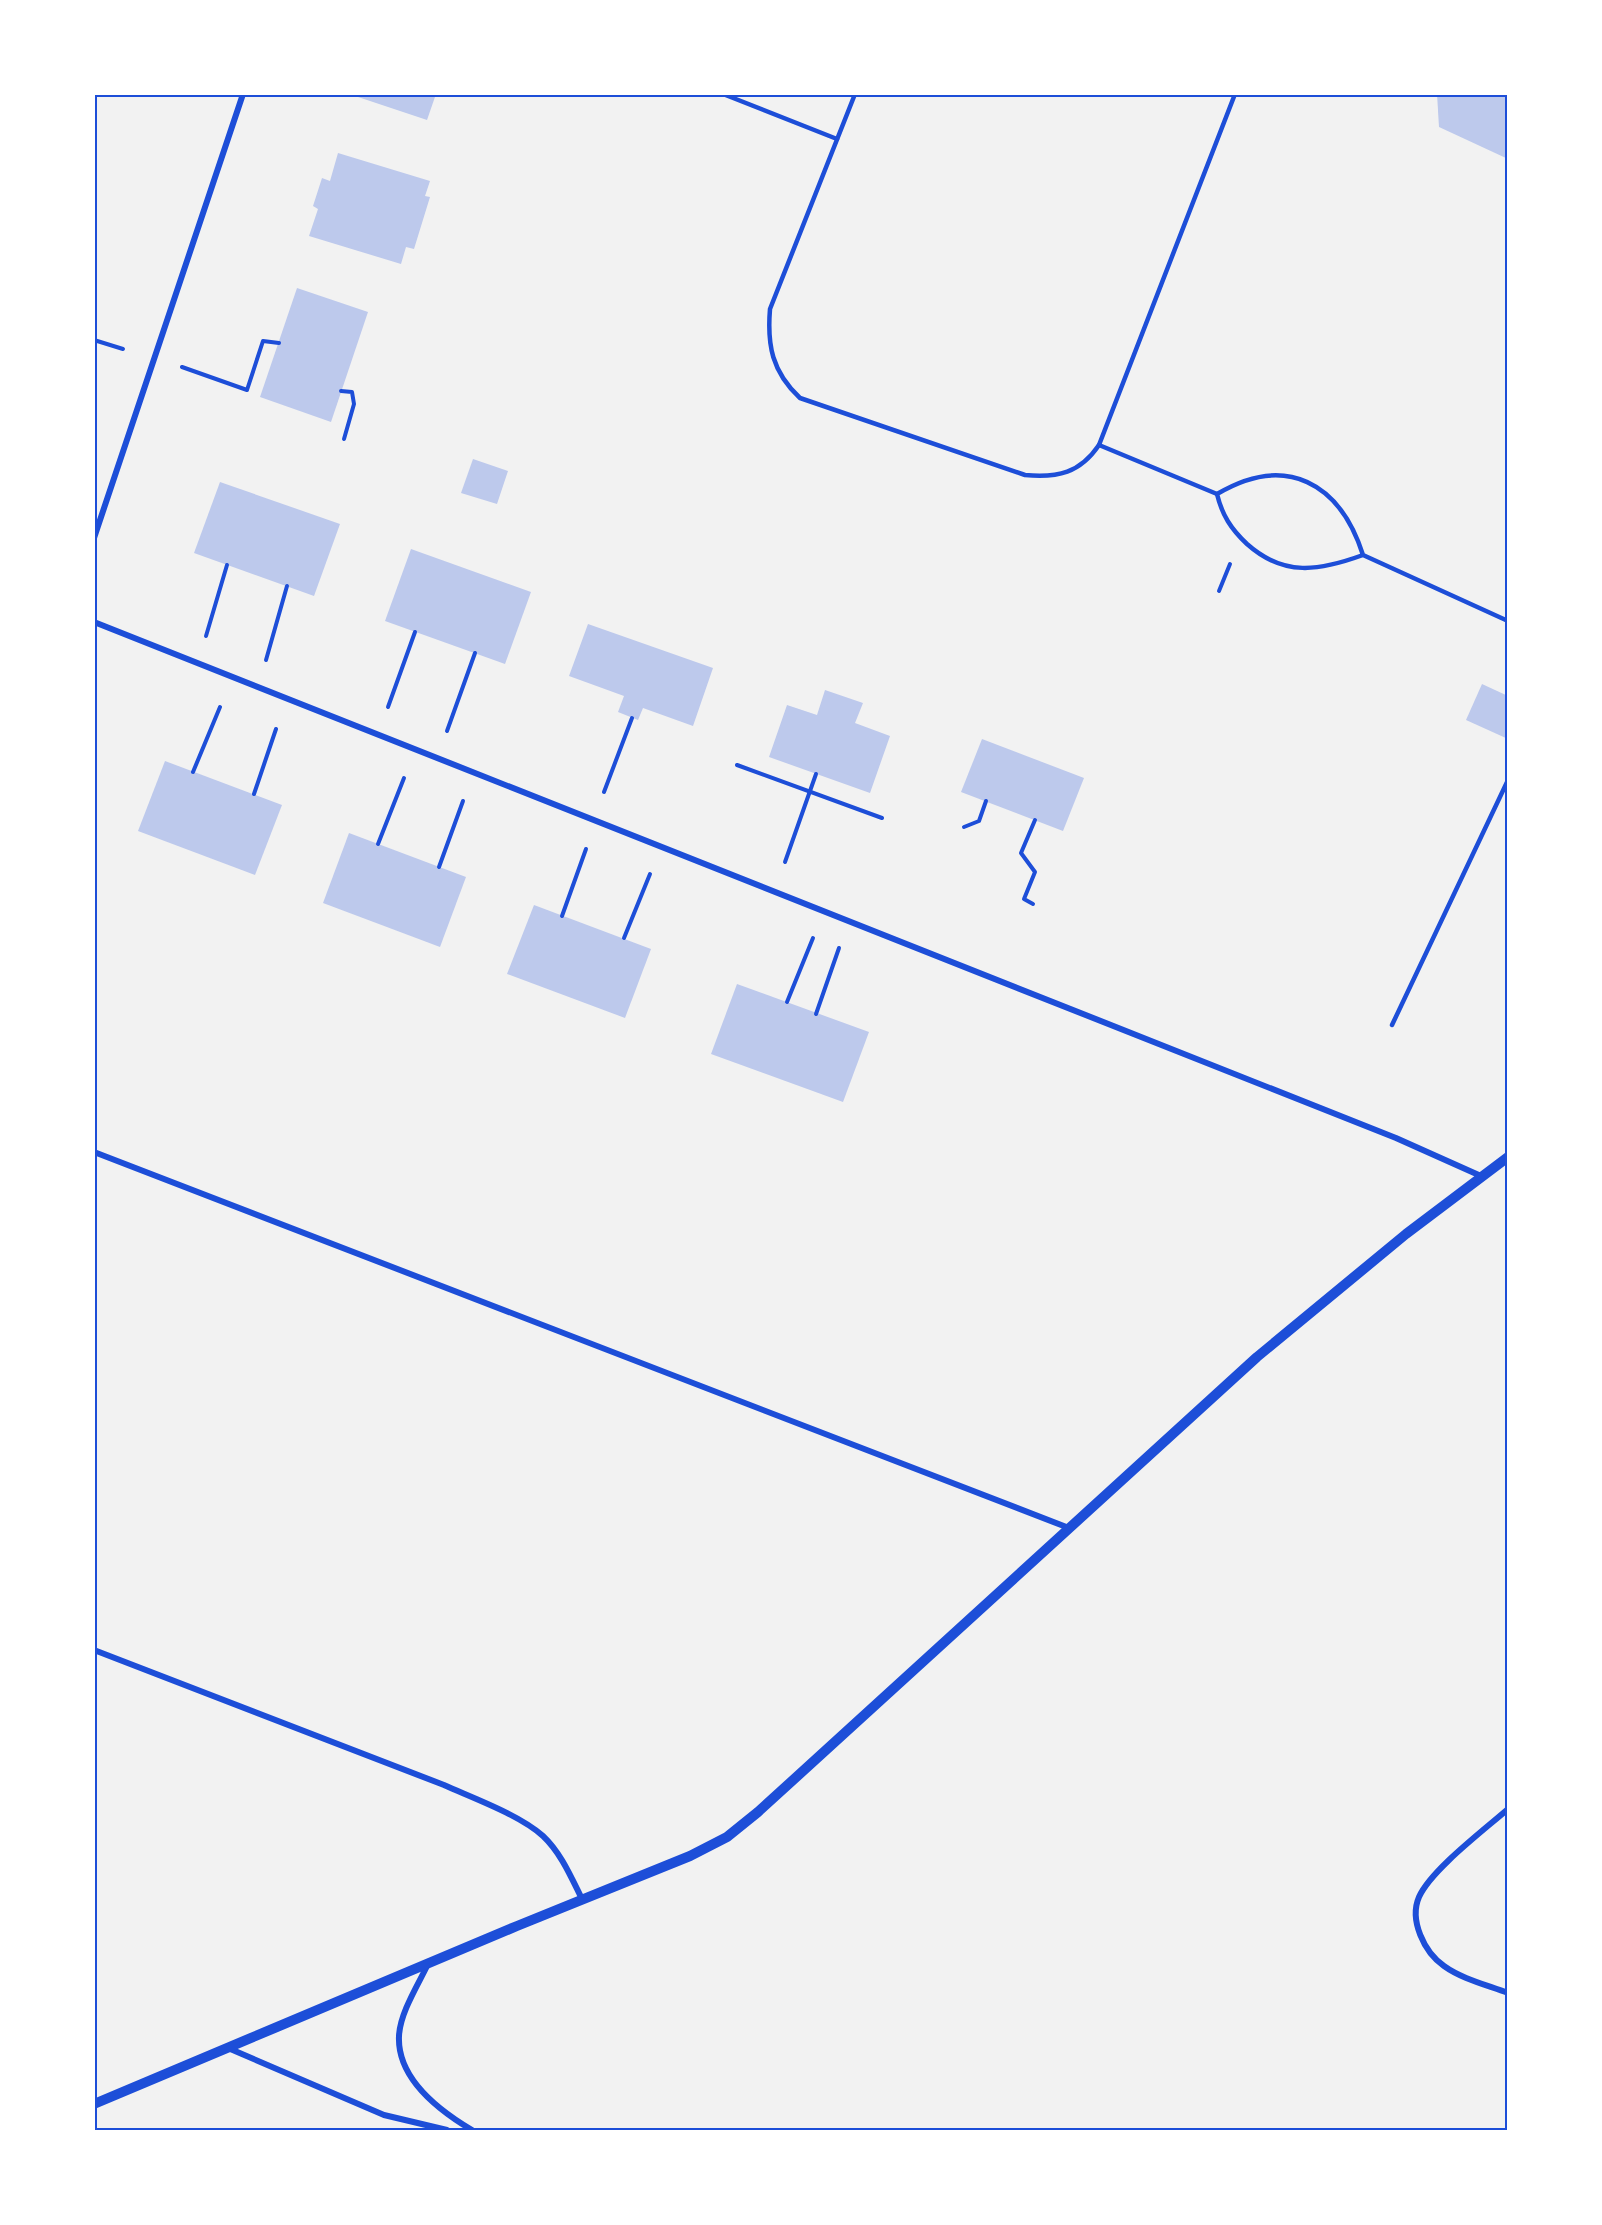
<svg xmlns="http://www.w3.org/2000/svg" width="1602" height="2225" font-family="'Golos Text',sans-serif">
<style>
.building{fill:#bdc9ec}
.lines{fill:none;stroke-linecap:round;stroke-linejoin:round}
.path{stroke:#1d4ed8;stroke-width:4}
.service{stroke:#1d4ed8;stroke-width:4.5}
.minor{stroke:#1d4ed8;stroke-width:6}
.tertiary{stroke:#1d4ed8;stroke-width:10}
.neatline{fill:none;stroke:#1d4ed8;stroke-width:2}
</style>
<rect width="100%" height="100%" fill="#f2f2f2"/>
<g class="building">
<polygon points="359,94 436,94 427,120 358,97"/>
<polygon points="1437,94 1508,94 1508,159 1439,127"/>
<polygon points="338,153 430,181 425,196 430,197 414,249 406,247 401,264 309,236 318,209 313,206 322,178 330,181"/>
<polygon points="297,288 368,312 331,422 260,397"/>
<polygon points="473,459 508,471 497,504 461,493"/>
<polygon points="220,482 340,524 314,596 194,553"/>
<polygon points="411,549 531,592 505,664 385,621"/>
<polygon points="588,624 713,668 693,726 643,708 638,720 618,712 624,696 569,676"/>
<polygon points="1482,684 1508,696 1508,739 1466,720"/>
<polygon points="825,690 863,703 855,723 890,736 870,793 769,757 787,705 817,715"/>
<polygon points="982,739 1084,778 1063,831 961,792"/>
<polygon points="165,761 282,805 255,875 138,831"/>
<polygon points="349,833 466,877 440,947 323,903"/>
<polygon points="534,905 651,949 625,1018 507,974"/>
<polygon points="737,984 869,1032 843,1102 711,1054"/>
</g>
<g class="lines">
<g class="path">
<polyline points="94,340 123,349"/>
<polyline points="182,367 247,390 263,341 279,343"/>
<polyline points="341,391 352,392 354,404 344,439"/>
<polyline points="1219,591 1230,564"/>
<polyline points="206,636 227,565"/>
<polyline points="94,658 95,658"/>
<polyline points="266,660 287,586"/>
<polyline points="388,707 415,632"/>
<polyline points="447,731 475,653"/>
<polyline points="737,765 882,818"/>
<polyline points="193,772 220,707"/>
<polyline points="604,792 632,718"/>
<polyline points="254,794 276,729"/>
<polyline points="964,827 979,821 986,801"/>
<polyline points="378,844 404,778"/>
<polyline points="785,862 816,774"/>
<polyline points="439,867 463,801"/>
<polyline points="1033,904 1024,899 1035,872 1021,853 1035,820"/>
<polyline points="562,916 586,849"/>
<polyline points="624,938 650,874"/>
<polyline points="787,1002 813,938"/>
<polyline points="816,1014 839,948"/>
</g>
<g class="service">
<polyline points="723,94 837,139"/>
<path d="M855,94l-85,215c-3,36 2,63 30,89l225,77c33,3 55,-2 74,-30l118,49"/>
<polyline points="1099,445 1235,94"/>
<path d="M1363,555c-23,-72 -77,-102 -146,-61 5,21 14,35 30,50 37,33 72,27 116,11l145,66"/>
<polyline points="1392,1025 1508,780"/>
</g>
<g class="minor">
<polyline points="94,538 243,94"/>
<polyline points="94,622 1396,1138 1481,1176"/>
<polyline points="94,1152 1069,1528"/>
<path d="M94,1650l350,135c29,13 76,30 99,51 18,17 28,41 39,63"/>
<path d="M1508,1809c-24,21 -77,61 -89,88 -10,23 5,55 25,69 18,13 43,19 64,27"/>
<path d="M428,1964c-10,21 -28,49 -29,72 -2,43 41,75 73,94"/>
<polyline points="228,2048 384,2115 447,2130"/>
</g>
<polyline class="tertiary" points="94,2104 517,1926 690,1856 727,1837 758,1812 1257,1357 1406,1234 1508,1157"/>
</g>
<rect width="1602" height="2225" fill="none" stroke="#ffffff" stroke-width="192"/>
<rect x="96" y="96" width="1410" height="2033" class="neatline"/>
</svg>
